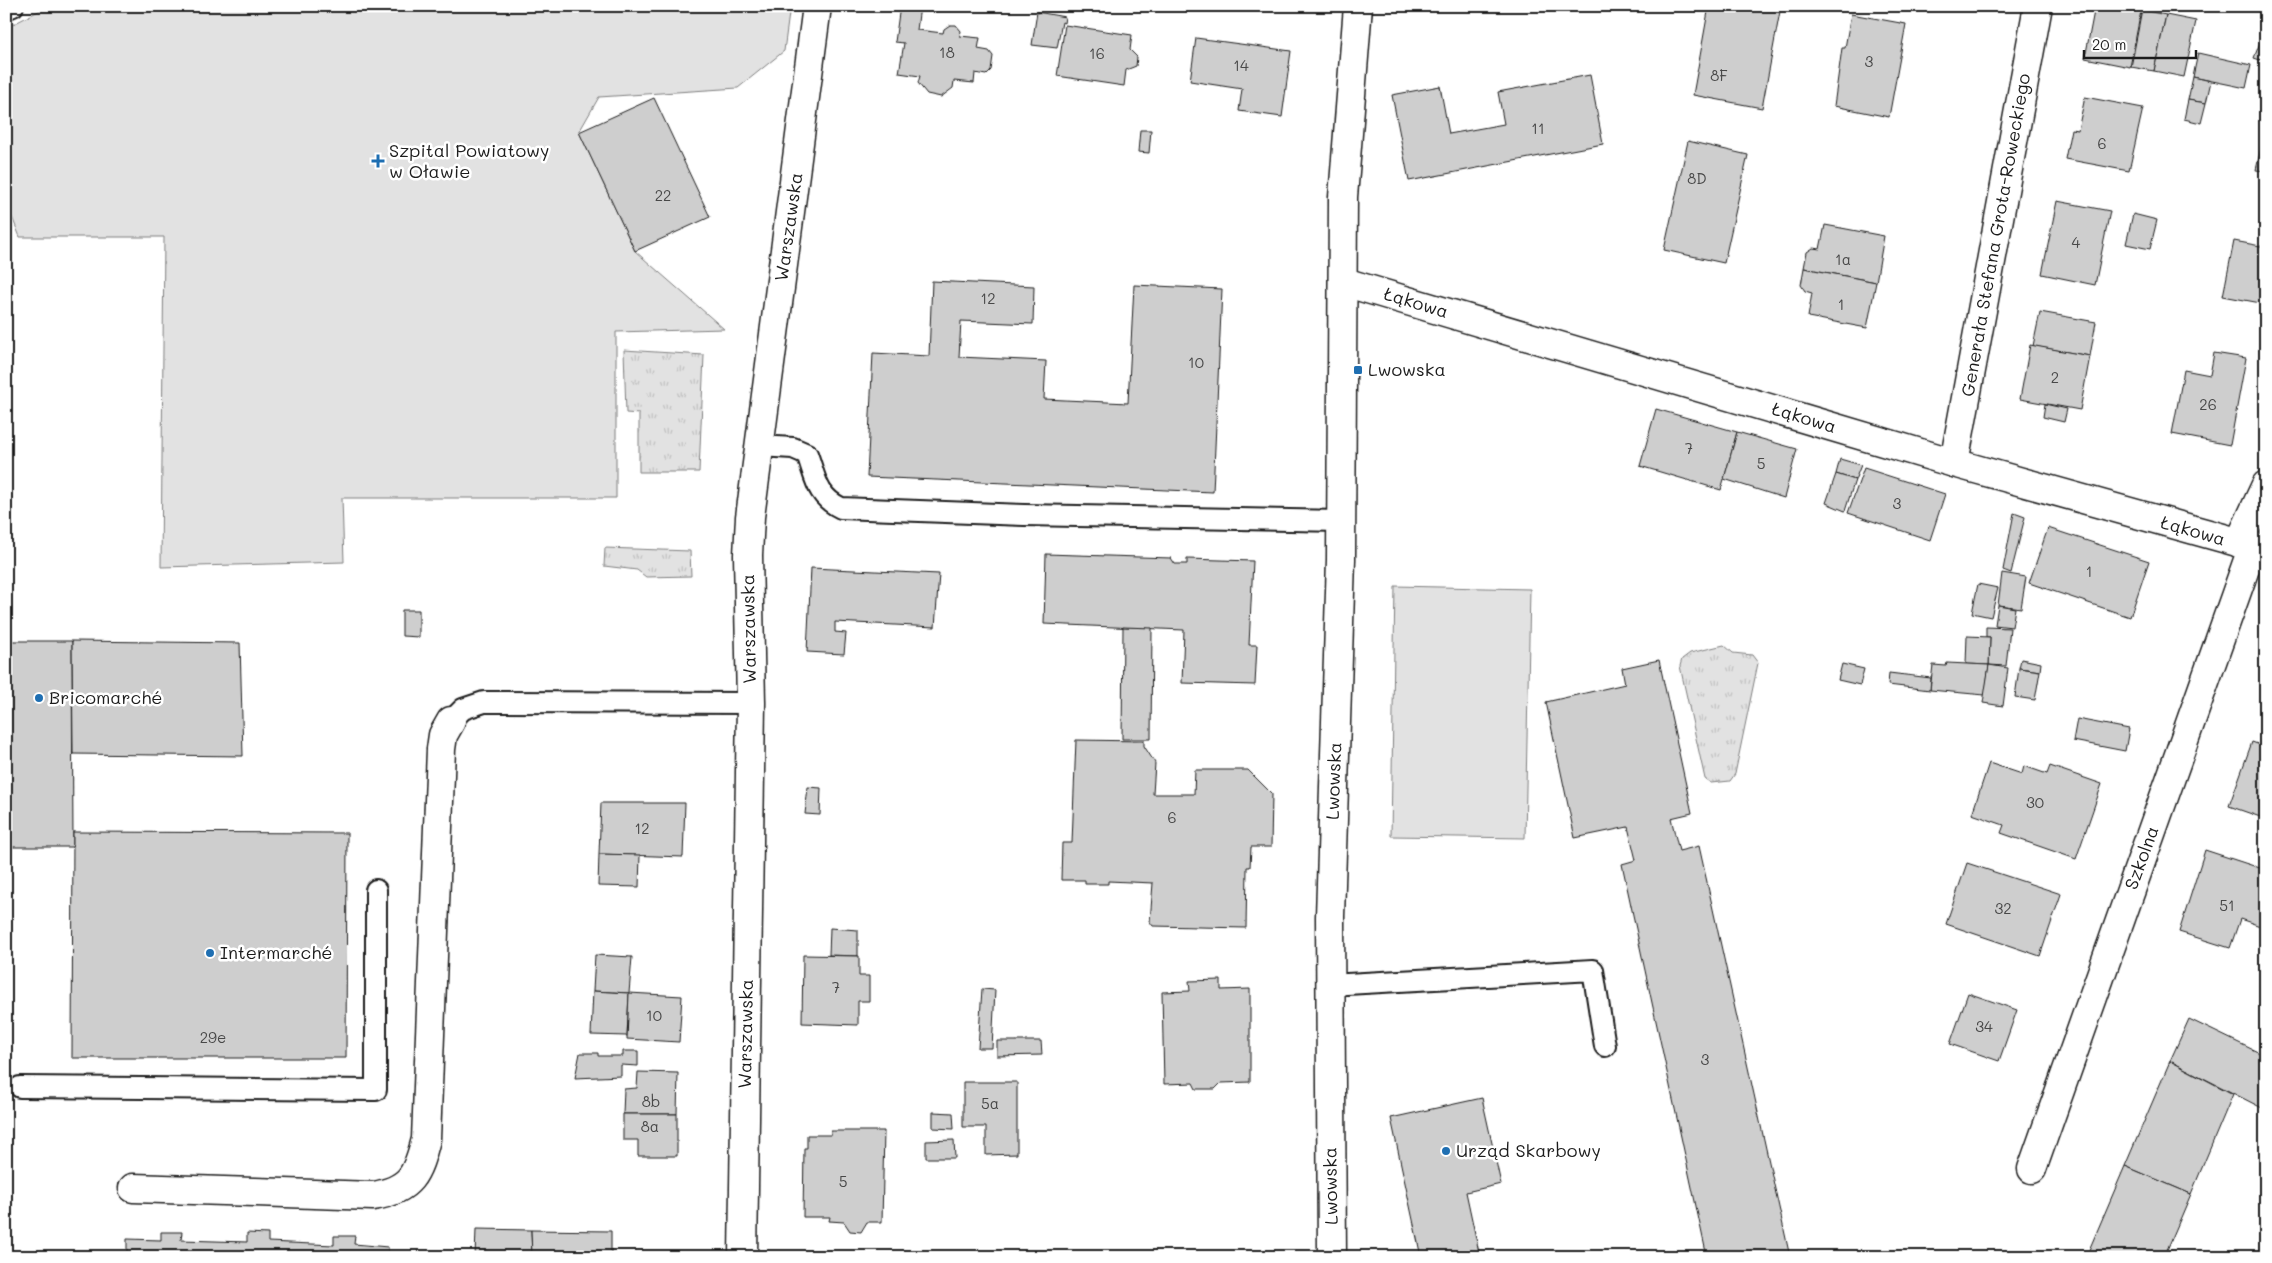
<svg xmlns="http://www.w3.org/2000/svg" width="2272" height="1263" font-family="Mali,sans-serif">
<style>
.grass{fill:#e2e2e2;stroke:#7f7f7f}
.park{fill:url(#park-tufts);stroke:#7f7f7f}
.building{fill:#cecece;stroke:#1c1c1c}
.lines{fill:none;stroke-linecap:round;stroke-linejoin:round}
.lane-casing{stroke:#1c1c1c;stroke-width:24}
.street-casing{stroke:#1c1c1c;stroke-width:31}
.lane{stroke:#fff;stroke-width:20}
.street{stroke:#fff;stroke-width:28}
.poi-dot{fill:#1f6fb2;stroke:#fff;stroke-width:2}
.labels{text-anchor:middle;stroke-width:5;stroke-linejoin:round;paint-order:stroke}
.number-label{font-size:15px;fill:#484848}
.poi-label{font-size:18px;fill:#1c1c1c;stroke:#fff;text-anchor:start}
.street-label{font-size:18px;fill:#1c1c1c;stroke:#fff}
</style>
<defs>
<pattern id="park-tufts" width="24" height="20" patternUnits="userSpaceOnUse" patternTransform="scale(1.25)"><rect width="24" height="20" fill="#e2e2e2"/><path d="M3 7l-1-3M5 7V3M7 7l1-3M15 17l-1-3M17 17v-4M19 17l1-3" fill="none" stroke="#c1c1c1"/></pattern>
</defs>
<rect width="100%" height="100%" fill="#fff"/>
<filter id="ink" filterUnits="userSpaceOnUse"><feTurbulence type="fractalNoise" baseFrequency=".02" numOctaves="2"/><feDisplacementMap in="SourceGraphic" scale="10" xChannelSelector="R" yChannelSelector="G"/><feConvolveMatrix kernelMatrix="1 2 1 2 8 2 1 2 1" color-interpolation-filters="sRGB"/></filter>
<g filter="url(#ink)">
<g class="grass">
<polygon points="48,6 790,6 784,51 738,88 599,97 579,132 635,251 724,329 616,332 616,498 342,498 344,562 161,567 164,237 20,237 6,202 6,28"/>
<polygon points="1395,586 1530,589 1525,838 1391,836"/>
</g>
<g class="park">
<polygon points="624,350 704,355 699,472 639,472 639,414 626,413"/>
<polygon points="605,548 690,551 691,576 646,577 637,570 604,566"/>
<polygon points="1724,645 1733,653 1752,655 1758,663 1735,774 1730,781 1711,783 1705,779 1680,666 1682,659 1690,653"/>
</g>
<g class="building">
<polygon points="900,6 920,6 917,30 943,33 944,29 950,25 956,25 961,31 960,36 980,38 978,49 989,51 993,56 991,70 986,75 975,73 974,83 954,81 953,88 941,97 927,94 918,83 920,76 899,73 904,43 895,42"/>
<polygon points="1709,6 1781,6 1762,108 1693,95"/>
<polygon points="2095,6 2142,6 2130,67 2085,58"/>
<polygon points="2142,10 2166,15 2154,71 2131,67"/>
<polygon points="1037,12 1065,17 1064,23 1062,22 1057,48 1032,45"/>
<polygon points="1851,14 1906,24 1889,117 1834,106 1842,48 1845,48"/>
<polygon points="2166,15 2196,21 2184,77 2154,71"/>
<polygon points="1065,25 1132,35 1130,50 1137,57 1136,66 1126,70 1124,86 1057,76"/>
<polygon points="2266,27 2266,62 2254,58"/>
<polygon points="1196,38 1291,51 1282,117 1239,111 1242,89 1190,81"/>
<polygon points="2198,53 2251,65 2246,88 2193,77"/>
<polygon points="1590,75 1603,144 1409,181 1392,95 1440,86 1449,134 1504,124 1498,92"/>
<polygon points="2193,77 2211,81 2206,103 2188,100"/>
<polygon points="2085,97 2143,108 2129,171 2065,159 2071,129 2078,130"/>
<polygon points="654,98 710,217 635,251 579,132"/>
<polygon points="2188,100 2206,103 2201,123 2184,119"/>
<polygon points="1140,130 1151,130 1149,153 1138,152"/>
<polygon points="2263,139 2266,139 2266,171 2256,170"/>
<polygon points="1688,141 1748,155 1724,263 1664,250"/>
<polygon points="2057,201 2110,211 2095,285 2042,274"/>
<polygon points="2133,214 2157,220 2150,249 2126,244"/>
<polygon points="1825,225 1884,236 1876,282 1804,268 1807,252 1813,248 1820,249"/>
<polygon points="2234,241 2266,247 2266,304 2223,296"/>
<polygon points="1804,268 1876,282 1867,328 1808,317 1812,293 1805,291 1801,285"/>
<polygon points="932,281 1034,286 1033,324 961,321 959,357 1046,361 1044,399 1128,403 1134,285 1222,289 1213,492 867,477 873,353 929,356"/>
<polygon points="2040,312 2096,322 2090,356 2033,346"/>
<polygon points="2030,345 2090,356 2080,410 2020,399"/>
<polygon points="2214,353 2246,358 2230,445 2172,434 2184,370 2210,375"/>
<polygon points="2045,404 2067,409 2064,422 2043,417"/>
<polygon points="1656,409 1737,432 1721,490 1640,466"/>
<polygon points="1737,432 1797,449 1784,498 1724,479"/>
<polygon points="1840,459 1861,465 1855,480 1836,474"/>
<polygon points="1864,468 1945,494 1930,540 1848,513"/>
<polygon points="1836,474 1855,480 1845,511 1826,503"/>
<polygon points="2014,513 2025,517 2011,573 2003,570"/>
<polygon points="2048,528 2149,561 2130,617 2029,583"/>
<polygon points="1046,554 1171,558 1175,564 1187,564 1187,559 1253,561 1249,645 1257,645 1255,685 1182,683 1184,630 1044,624"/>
<polygon points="811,568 939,574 935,627 835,622 835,632 846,633 844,654 807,652"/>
<polygon points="2002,573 2026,577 2021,608 1998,605"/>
<polygon points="1978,584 1998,588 1991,617 1972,613"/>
<polygon points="1998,605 2015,608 2012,627 1995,625"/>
<polygon points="402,610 419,610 419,637 402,636"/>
<polygon points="1123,627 1152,628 1151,739 1122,739"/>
<polygon points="1986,627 2010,628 2006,666 1989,665 1990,637 1986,637"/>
<polygon points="1967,636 1990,637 1989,665 1966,664"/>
<polygon points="6,641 72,641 73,847 6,847"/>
<polygon points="72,641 240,643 243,756 73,754"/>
<polygon points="2021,659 2041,663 2040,671 2019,668"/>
<polygon points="1659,660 1692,813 1671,818 1679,851 1699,846 1790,1257 1707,1257 1622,864 1636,860 1628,827 1575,838 1546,702 1625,684 1622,668"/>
<polygon points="1947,663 1989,665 1985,695 1930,690 1933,665 1946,666"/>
<polygon points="1842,664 1864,669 1860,685 1838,680"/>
<polygon points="1989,665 2008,668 2003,706 1983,703"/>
<polygon points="2019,668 2040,671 2035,700 2015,697"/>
<polygon points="1889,673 1931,678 1930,690 1888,685"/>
<polygon points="2077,719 2129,729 2125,751 2073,741"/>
<polygon points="1076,740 1144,741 1144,746 1155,763 1153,794 1194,794 1195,770 1248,770 1272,794 1271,847 1251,847 1250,867 1247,867 1246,928 1153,926 1150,922 1153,883 1108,881 1108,884 1085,884 1085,880 1061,880 1062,843 1072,843"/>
<polygon points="2252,742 2266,747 2266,819 2229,806"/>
<polygon points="1989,763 2022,774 2024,766 2047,774 2050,766 2102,784 2076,859 2001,833 2004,825 1972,814"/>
<polygon points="808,787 821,788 820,815 805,814"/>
<polygon points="601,803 685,803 683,857 599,854"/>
<polygon points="73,832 347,833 346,1058 72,1058"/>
<polygon points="2205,850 2263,869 2266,861 2266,928 2240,919 2230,948 2179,932"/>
<polygon points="599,854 640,855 639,887 598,886"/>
<polygon points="1967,863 2061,894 2040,956 1946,924"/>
<polygon points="830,928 858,930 858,956 829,955"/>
<polygon points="595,955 632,957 629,993 593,991"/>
<polygon points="803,955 859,956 859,976 869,976 869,1001 858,1001 858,1025 802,1023"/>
<polygon points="1221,980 1221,990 1250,989 1250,1082 1221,1083 1215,1089 1196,1089 1193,1083 1164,1084 1162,992 1190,991 1189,981"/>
<polygon points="982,989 995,990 992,1048 978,1048"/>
<polygon points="593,991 629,993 627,1036 591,1035"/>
<polygon points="629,993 682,996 679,1042 627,1039"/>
<polygon points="1968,993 2017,1010 1999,1061 1950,1044"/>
<polygon points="2189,1019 2266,1056 2266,1105 2264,1109 2170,1061"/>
<polygon points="997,1041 1041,1041 1042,1055 997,1056"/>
<polygon points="623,1051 638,1051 638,1066 621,1065 621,1076 575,1078 580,1053 598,1053 598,1056 623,1056"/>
<polygon points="2170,1061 2233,1094 2191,1194 2125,1166"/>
<polygon points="638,1072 678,1073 677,1114 623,1114 624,1089 637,1088"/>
<polygon points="963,1082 1017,1082 1017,1154 986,1155 986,1127 963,1127"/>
<polygon points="1482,1098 1501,1184 1466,1192 1480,1257 1421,1257 1391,1118"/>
<polygon points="933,1112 953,1113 954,1129 933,1128"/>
<polygon points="623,1114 677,1114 677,1156 638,1156 638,1140 623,1140"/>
<polygon points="831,1131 884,1131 882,1222 867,1222 861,1232 850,1231 844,1222 829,1221 830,1217 803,1217 804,1148 807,1148 807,1135 831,1135"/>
<polygon points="954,1140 955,1158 926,1158 926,1141"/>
<polygon points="2125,1166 2191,1194 2164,1257 2086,1257"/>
<polygon points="476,1229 531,1230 532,1257 475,1257"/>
<polygon points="531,1230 611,1231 611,1257 532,1257"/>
<polygon points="161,1232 182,1232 181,1240 247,1242 247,1233 268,1234 268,1242 334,1245 334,1236 355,1236 354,1244 388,1247 388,1257 127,1257 127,1239 161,1240"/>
<polygon points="2166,1253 2205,1256 2164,1257"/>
</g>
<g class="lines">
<g class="lane-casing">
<g id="lane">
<polyline points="6,9 13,6"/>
<path d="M759,446l34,2 14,6c9,24 9,42 34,54l183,7 317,6"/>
<polyline points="451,721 463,709 484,702 751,703"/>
<polyline points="1329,985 1593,970 1605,1046"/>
<polyline points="20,1087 376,1090 376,890"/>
</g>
</g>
<g class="street-casing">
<g id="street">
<polyline points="1344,282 1954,463 2266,550"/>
<polyline points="1954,463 2038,6"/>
<polyline points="2239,543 2266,485"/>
<polyline points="2032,1169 2253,546"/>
<path d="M133,1188l240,8c38,-6 44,-22 53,-57l15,-390 2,-14 8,-14"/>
<polyline points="743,1257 751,703 748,555 750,517 817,6"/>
<polyline points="1332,1257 1330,917 1341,559 1343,197 1358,6"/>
</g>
</g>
<use href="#lane" class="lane"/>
<use href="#street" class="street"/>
</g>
</g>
<g class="poi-dot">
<path d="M375.5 153.5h5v5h5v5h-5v5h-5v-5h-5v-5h5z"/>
<rect x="1353" y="365" width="10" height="10" rx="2.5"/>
<circle cx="39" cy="698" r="5"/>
<circle cx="210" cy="953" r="5"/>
<circle cx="1446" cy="1151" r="5"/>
</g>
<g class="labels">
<g class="number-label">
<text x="947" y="58">18</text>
<text x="1097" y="59">16</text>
<text x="1869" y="67">3</text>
<text x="1241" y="71">14</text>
<text x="1719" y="81">8F</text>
<text x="1538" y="134">11</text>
<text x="2102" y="149">6</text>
<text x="1697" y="184">8D</text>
<text x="663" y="201">22</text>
<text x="2076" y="248">4</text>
<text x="1843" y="265">1a</text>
<text x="988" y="304">12</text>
<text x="1841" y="310">1</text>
<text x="1196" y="368">10</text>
<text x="2055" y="383">2</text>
<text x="2208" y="410">26</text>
<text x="1689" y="454">7</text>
<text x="1761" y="469">5</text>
<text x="1897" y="509">3</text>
<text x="2089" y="577">1</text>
<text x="2035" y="808">30</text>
<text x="1172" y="823">6</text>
<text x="642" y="834">12</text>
<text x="2227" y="911">51</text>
<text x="2003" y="914">32</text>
<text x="836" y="993">7</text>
<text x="654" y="1021">10</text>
<text x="1984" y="1032">34</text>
<text x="213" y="1043">29e</text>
<text x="1705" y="1065">3</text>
<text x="651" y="1107">8b</text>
<text x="990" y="1109">5a</text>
<text x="650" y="1132">8a</text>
<text x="843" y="1187">5</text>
</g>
<g class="poi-label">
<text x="389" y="157">Szpital Powiatowy<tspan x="389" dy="21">w Oławie</tspan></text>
<text x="1368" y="376">Lwowska</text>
<text x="49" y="704">Bricomarché</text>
<text x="220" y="959">Intermarché</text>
<text x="1456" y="1157">Urząd Skarbowy</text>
</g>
<g class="street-label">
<text transform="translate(789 227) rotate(-82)" y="6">Warszawska</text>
<text transform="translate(1996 235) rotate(-80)" y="6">Generała Stefana Grota-Roweckiego</text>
<text transform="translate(1416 303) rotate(17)" y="6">Łąkowa</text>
<text transform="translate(1804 418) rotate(17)" y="6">Łąkowa</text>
<text transform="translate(2193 531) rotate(16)" y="6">Łąkowa</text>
<text transform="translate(749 629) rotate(-91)" y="6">Warszawska</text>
<text transform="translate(1334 781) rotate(-88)" y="6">Lwowska</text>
<text transform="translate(2142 858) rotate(-70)" y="6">Szkolna</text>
<text transform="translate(746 1034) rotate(-89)" y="6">Warszawska</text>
<text transform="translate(1331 1186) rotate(-91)" y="6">Lwowska</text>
</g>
</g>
<rect width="2272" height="1263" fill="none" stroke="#fff" stroke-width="25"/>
<rect x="12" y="12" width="2247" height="1238" fill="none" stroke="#1c1c1c" stroke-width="2" filter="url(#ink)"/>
<path d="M2084 50v8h112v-8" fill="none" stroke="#1c1c1c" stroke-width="2.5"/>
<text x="2092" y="50" font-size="15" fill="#1c1c1c" stroke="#ffffff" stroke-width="4" paint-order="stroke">20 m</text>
</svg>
